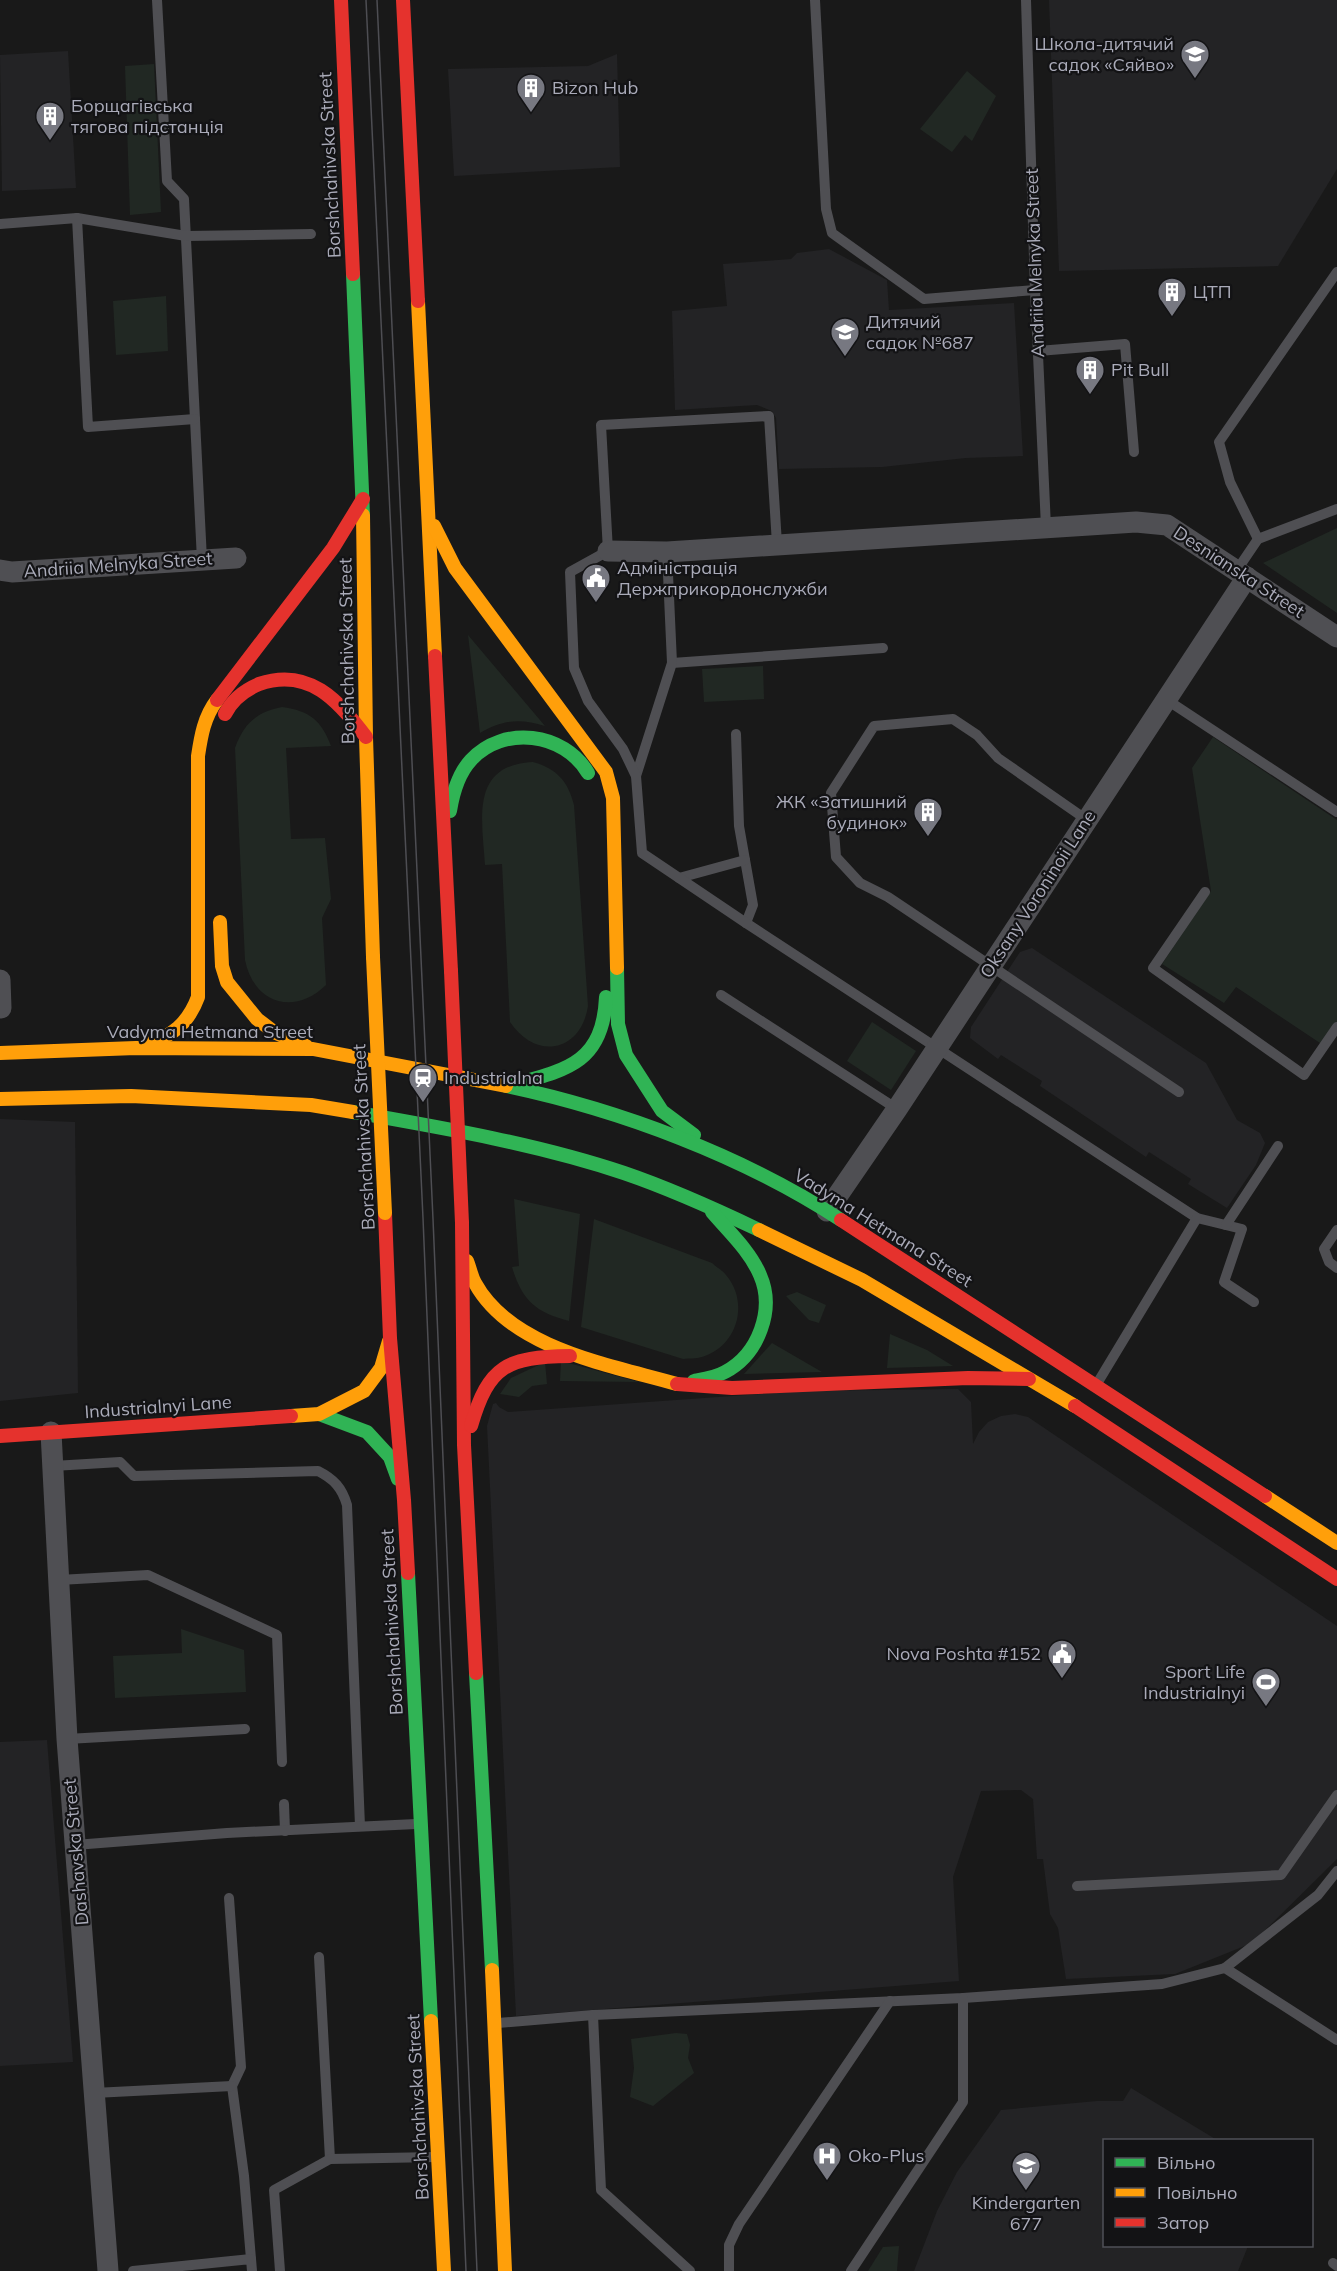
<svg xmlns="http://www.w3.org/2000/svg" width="1337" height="2271" font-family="Mulish,sans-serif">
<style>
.built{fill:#232325}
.green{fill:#212823}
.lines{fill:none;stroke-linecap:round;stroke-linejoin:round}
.lane{stroke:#4f4f53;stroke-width:10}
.street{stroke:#4f4f53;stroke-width:21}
.fast{stroke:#30b455;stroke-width:14}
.slow{stroke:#ff9f0a;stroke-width:14}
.jam{stroke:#e5322d;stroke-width:14}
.tram{stroke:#4e4e53;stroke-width:1.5}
.slow-bridge{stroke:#ff9f0a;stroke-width:14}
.jam-bridge{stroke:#e5322d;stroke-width:14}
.labels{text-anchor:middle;stroke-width:4.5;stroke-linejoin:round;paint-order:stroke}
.poi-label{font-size:18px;fill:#aaabb9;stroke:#131315;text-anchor:start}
.street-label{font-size:18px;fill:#aaabb9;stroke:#131315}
</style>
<rect width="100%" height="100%" fill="#191919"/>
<g class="built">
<polygon points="1049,0 1337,0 1337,169 1278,266 1059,271"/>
<polygon points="68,51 76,188 2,191 0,55"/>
<polygon points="617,54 620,167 454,176 448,69 588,66"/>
<polygon points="829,249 887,280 889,310 1014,303 1023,456 966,458 882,467 779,469 776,418 772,411 757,405 675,410 672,311 727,306 723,264 791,259 797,253"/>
<polygon points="1032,948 1206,1063 1237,1120 1260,1133 1265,1143 1256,1165 1227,1208 1188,1184 1191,1179 1149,1152 1146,1157 1040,1086 1042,1081 1001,1055 998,1059 970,1038 971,1027 1020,952"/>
<polygon points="0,1119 75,1122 78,1393 0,1401"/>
<polygon points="958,1389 971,1402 973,1444 979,1432 988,1422 1001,1416 1015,1414 1028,1417 1337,1626 1337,1859 1252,1943 1175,1974 1066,1979 1058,1928 1050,1914 1043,1859 1037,1859 1033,1799 1021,1790 981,1791 953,1877 959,1981 516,2016 487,1426 493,1404 496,1403 499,1407 508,1412 804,1391"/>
<polygon points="47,1740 73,2062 0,2066 0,1742"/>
<polygon points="1131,2088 1217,2140 1104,2140 1104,2246 1248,2246 1238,2271 914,2271 937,2211 957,2172 1001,2110 1097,2101 1123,2101"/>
</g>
<g class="green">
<polygon points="154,64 161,212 130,215 125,66"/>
<polygon points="967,71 996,96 972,141 965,135 952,152 920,129"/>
<polygon points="166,296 168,351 116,355 113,301"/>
<polygon points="1337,528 1337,613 1263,563"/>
<path d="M468,635l77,91c-25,-8 -43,-6 -65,7z"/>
<polygon points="763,666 764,699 704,702 702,669"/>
<path d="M282,707c28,4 39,13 49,39l-45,2 5,91 34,-1 6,61 -9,19 4,67c-32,31 -72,19 -81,-25l-10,-212c9,-25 22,-36 47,-41z"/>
<polygon points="1213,737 1337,820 1337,1024 1323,1045 1236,987 1224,1003 1162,964 1211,891 1192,768"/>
<path d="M533,762c24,7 35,19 41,43l14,201c-7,46 -52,55 -78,16l-8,-158 -17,1c-3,-46 -15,-100 48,-103z"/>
<polygon points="872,1022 916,1051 891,1090 847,1061"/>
<path d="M514,1199l66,15 -11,107c-34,-9 -47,-21 -57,-54l7,-1z"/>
<path d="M594,1219l118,44c4,4 10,7 14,12 24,28 11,72 -24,82 -6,2 -13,1 -19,2l-102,-32z"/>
<polygon points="797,1292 826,1305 819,1323 809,1320 786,1296"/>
<polygon points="890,1334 927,1350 953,1366 887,1368"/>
<polygon points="772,1343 822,1372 744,1374"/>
<polygon points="561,1361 639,1382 560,1381"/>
<polygon points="545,1362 547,1384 532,1386 519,1397 500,1394 511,1378"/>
<polygon points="181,1629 244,1650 246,1692 115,1698 113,1656 182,1653"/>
<polygon points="676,2033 687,2034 690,2045 688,2058 694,2073 653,2106 630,2097 634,2068 631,2039"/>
<polygon points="899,2246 897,2271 868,2271 883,2247"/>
</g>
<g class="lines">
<g class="lane">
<polyline points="157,0 167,181 184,199 202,560"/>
<polyline points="815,0 826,209 832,233 924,299 1035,290"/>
<polyline points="1026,0 1035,290 1046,527"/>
<polyline points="77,218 186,236 311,234"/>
<polyline points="0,224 77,218 88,427 195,419"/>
<polyline points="1038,351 1125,344 1134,452"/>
<polyline points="1258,539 1230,482 1219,442 1337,272"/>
<polyline points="1237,570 1258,539 1337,509"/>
<polyline points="672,663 883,648"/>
<polyline points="1167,700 1337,812"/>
<polyline points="736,734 739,826 753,905 746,923 1197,1218 1242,1229 1224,1282 1254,1302"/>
<polyline points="636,776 672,663 667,552"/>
<polyline points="1087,820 998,758 977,735 953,719 874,726 831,793 836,857 860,883 888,897 1179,1092"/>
<polyline points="679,878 745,860"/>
<polyline points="1205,892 1153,968 1304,1075 1337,1027"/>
<polyline points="746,923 642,853 636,776 623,749 588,701 574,668 570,572 608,551 601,425 769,416 777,544"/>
<polyline points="721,995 897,1109"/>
<polyline points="1226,1225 1278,1146"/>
<polyline points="1337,1230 1324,1249 1329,1262 1337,1268"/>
<polyline points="1098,1382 1197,1218"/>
<path d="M53,1466l67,-4 14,14 184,-5c16,8 24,17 29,34l13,321"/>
<polyline points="59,1580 148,1575 277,1635 282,1762"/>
<polyline points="67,1739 245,1729"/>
<polyline points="284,1804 285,1831"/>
<polyline points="75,1845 227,1833 416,1824"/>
<polyline points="1077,1886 1281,1875 1337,1795"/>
<polyline points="229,1898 241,2067 232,2086 244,2176 251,2259"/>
<polyline points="319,1957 330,2159"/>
<polyline points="1225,1968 1318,1895 1337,1871"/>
<polyline points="593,2015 601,2190 690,2271"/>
<polyline points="498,2023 593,2015 963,1998 1162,1984 1225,1968 1337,2040"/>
<polyline points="94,2093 232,2086"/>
<polyline points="1333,2263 1337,2266"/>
<polyline points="133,2271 251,2259 252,2271"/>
<polyline points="280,2271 274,2190 330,2159 436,2157"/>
<polyline points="729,2271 729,2245 739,2224 890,2001"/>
<polyline points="851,2271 963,2102 963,1998"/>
</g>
<g class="street">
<polyline points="608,551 667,552 1136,522 1167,525 1337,637"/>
<polyline points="0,570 12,572 236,558"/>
<polyline points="0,980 1,1008"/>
<polyline points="827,1211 897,1109 1247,577"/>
<polyline points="51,1432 67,1739 108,2271"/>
</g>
<g class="fast">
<polyline points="353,274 363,515"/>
<path d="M450,811c3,-19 8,-37 21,-51 32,-35 93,-28 117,13"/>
<polyline points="617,968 618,1024 626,1055 662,1111 694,1135"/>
<path d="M511,1085c56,-15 92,-22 95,-88"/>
<path d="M506,1086c114,24 237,70 335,134"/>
<path d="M353,1112c91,16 184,32 271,61 47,16 91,36 135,57"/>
<path d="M694,1381c10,-2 22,-4 31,-9 34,-18 50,-63 35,-97 -10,-24 -31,-43 -48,-63"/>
<polyline points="319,1414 367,1432 390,1457 398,1479"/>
<polyline points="408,1573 431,2021"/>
<polyline points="476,1673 492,1970"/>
</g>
<g class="slow">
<polyline points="418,301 435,656"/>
<polyline points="363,515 366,737 373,957"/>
<polyline points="434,526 455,568 606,772 613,798 617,968"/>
<polyline points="220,922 222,966 227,982 257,1019 274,1032 306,1046"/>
<path d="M146,1045c26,-9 42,-21 52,-48v-241c3,-20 6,-39 19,-56"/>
<polyline points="0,1053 136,1048 313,1049 506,1086"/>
<polyline points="0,1099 131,1096 311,1105 353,1112"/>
<polyline points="759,1230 862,1280 1075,1406"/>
<path d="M467,1261c3,7 4,15 8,22 36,66 136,82 202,101"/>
<polyline points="291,1416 319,1414 364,1391 381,1368 389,1341"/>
<polyline points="1265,1496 1337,1543"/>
<polyline points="492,1970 505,2271"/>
<polyline points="431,2021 444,2271"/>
</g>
<g class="jam">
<polyline points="341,0 353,274"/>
<polyline points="403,0 418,301"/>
<polyline points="435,656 451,971"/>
<polyline points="217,700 333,548 363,499"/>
<path d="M225,714c7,-14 20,-24 34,-30 50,-17 79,16 107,53"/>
<polyline points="385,1213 390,1338 404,1500 408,1573"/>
<polyline points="841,1220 1265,1496"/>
<polyline points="462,1223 464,1445 476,1673"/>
<polyline points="677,1384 732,1388 968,1378 1029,1379"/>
<polyline points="1075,1406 1337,1579"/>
<path d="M471,1426c18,-61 36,-69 99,-70"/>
<polyline points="0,1436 291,1416"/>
</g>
<g class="tram">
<polyline points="366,0 423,1218 466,2271"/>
<polyline points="377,0 433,1219 477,2271"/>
</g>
<polyline class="slow-bridge" points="373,957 385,1213"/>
<polyline class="jam-bridge" points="451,971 462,1223"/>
</g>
<defs>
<g id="school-pin" transform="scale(1.5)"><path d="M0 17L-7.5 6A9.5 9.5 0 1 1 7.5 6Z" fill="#777881" stroke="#131315"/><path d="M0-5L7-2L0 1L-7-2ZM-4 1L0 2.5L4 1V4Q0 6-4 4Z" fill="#fff"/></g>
<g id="building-pin" transform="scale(1.5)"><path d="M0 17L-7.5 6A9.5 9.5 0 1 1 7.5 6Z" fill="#777881" stroke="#131315"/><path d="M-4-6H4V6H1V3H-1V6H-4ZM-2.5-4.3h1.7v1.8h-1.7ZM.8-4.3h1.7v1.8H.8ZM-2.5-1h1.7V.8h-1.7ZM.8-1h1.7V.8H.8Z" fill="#fff"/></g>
<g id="civic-pin" transform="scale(1.5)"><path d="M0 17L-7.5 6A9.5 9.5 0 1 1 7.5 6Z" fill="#777881" stroke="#131315"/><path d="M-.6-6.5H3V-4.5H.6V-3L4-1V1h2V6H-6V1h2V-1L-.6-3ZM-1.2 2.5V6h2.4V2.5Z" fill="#fff"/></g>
<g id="station-pin" transform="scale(1.5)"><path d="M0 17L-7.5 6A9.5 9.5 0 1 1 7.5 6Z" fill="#777881" stroke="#131315"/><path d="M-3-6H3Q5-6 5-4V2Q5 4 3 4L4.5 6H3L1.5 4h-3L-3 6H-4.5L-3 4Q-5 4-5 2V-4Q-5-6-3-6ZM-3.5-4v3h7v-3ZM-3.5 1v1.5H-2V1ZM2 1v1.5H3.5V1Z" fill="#fff"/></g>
<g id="stadium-pin" transform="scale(1.5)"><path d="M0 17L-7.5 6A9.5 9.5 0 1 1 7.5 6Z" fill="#777881" stroke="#131315"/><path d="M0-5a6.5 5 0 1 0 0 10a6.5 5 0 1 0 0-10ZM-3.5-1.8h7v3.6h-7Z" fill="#fff"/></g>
<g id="hospital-pin" transform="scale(1.5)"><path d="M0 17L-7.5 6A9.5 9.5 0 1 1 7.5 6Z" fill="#777881" stroke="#131315"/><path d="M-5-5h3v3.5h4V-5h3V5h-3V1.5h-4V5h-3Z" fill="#fff"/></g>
</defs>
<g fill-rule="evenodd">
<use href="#school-pin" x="1195" y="54"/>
<use href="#building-pin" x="531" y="88"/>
<use href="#building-pin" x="50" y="116"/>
<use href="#building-pin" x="1172" y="292"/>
<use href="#school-pin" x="845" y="332"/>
<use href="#building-pin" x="1090" y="370"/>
<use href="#civic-pin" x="596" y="578"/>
<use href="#building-pin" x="928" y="812"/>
<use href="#station-pin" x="423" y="1078"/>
<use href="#civic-pin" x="1062" y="1654"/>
<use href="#stadium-pin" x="1266" y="1682"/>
<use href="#hospital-pin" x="827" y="2156"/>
<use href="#school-pin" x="1026" y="2166"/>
</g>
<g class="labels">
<g class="poi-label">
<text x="1174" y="50" text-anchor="end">Школа-дитячий<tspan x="1174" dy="21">садок «Сяйво»</tspan></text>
<text x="552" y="94">Bizon Hub</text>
<text x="71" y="112">Борщагівська<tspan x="71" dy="21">тягова підстанція</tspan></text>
<text x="1193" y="298">ЦТП</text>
<text x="866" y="328">Дитячий<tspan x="866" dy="21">садок №687</tspan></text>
<text x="1111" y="376">Pit Bull</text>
<text x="617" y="574">Адміністрація<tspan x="617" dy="21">Держприкордонслужби</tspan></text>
<text x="907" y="808" text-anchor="end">ЖК «Затишний<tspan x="907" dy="21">будинок»</tspan></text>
<text x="444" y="1084">Industrialna</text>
<text x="1041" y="1660" text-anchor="end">Nova Poshta #152</text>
<text x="1245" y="1678" text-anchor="end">Sport Life<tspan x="1245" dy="21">Industrialnyi</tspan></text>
<text x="848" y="2162">Oko-Plus</text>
<text x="1026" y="2209" text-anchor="middle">Kindergarten<tspan x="1026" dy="21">677</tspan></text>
</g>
<g class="street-label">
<text transform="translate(330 165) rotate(-93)" y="6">Borshchahivska Street</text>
<text transform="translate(1035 263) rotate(-92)" y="6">Andriia Melnyka Street</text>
<text transform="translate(118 565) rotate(-4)" y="6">Andriia Melnyka Street</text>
<text transform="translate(1239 572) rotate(33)" y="6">Desnianska Street</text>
<text transform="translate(347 651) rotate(-91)" y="6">Borshchahivska Street</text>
<text transform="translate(1038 894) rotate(-57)" y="6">Oksany Voroninoii Lane</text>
<text x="210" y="1038">Vadyma Hetmana Street</text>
<text transform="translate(364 1137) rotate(-93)" y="6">Borshchahivska Street</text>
<text transform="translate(883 1228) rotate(32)" y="6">Vadyma Hetmana Street</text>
<text transform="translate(158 1407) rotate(-4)" y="6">Industrialnyi Lane</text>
<text transform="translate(392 1622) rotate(-93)" y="6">Borshchahivska Street</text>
<text transform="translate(76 1852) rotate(-95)" y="6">Dashavska Street</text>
<text transform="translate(418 2107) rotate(-93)" y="6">Borshchahivska Street</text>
</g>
</g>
<rect x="1103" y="2139" width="210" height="108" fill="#131315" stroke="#4f5057" stroke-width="1.5"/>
<rect x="1115" y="2158" width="30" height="9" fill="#30b455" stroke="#4f5057" stroke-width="1.5"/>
<text x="1157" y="2169" font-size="18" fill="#aaabb9">Вільно</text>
<rect x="1115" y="2188" width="30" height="9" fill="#ff9f0a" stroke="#4f5057" stroke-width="1.5"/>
<text x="1157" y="2199" font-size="18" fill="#aaabb9">Повільно</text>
<rect x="1115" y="2218" width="30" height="9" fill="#e5322d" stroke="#4f5057" stroke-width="1.5"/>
<text x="1157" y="2229" font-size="18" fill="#aaabb9">Затор</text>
</svg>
